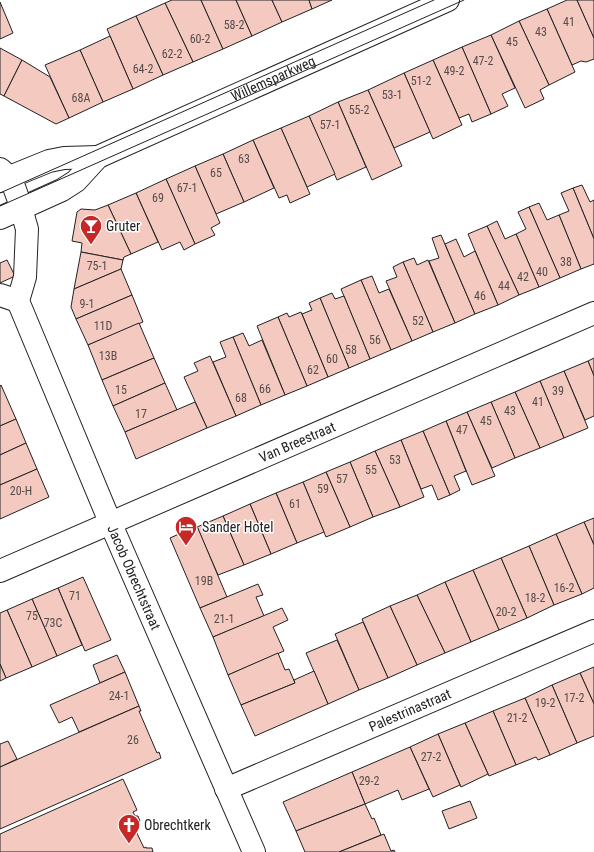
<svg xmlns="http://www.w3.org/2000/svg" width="594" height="852" font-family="'Roboto Condensed',sans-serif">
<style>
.building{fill:#f3c9c0;stroke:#222}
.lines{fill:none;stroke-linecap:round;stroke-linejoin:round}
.minor-casing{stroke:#222;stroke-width:24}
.tertiary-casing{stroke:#222;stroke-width:24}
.minor{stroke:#fff;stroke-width:22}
.tertiary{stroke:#fff;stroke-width:22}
.tram{stroke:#222;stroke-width:1}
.labels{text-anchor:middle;stroke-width:3;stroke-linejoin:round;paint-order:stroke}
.number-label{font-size:12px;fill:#564c4a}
.street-label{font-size:14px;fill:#222;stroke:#fff}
.poi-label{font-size:14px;fill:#222;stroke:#fff;text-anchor:start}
</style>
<rect width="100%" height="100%" fill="#fff"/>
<g class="building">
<polygon points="172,0 201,0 223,49 193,62 165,3"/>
<polygon points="201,0 236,0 252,36 223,49"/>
<polygon points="236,0 272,0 282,22 252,36"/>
<polygon points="272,0 309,0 312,9 282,22"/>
<polygon points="309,0 332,0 312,9"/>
<polygon points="567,0 577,0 594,38 594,59 586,62 581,61 572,65 547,9"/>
<polygon points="577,0 594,0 594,38"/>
<polygon points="0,2 13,33 0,39"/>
<polygon points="165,3 193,62 163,75 136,16"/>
<polygon points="547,9 575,72 549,85 519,21"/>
<polygon points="136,16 163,75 133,89 107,29"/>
<polygon points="519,21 549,85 540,90 544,99 525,108 491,35"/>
<polygon points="491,35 515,88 502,94 508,106 491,114 462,47"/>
<polygon points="110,36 133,89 103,102 80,50"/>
<polygon points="462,47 491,114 472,122 469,114 459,118 433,60"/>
<polygon points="0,48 22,60 4,96 0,94"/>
<polygon points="80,50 103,102 69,118 45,65"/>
<polygon points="22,60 50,77 69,118 56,124 4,96"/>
<polygon points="433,60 462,125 433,139 404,73"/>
<polygon points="404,73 430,132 394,148 368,90"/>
<polygon points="368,90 402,166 372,180 338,102"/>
<polygon points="338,102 366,167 337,180 309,116"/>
<polygon points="309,116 335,174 307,187 281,128"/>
<polygon points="281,128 310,194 290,203 287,195 279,198 253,140"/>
<polygon points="253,140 274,188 244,202 223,154"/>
<polygon points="223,154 244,202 216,214 195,166"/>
<polygon points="195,166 220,223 211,228 215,235 195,244 166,179"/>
<polygon points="166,179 195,244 184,250 180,242 162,250 136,193"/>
<polygon points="582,185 590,202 594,200 594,239 573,188"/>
<polygon points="573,188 594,239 594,264 581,269 559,215 569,211 561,193"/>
<polygon points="136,193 158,242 131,254 108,205"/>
<polygon points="539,203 547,220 559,215 581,269 560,278 529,207"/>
<polygon points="108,205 131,254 124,257 123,260 81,252 82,243 72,241 77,212 81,209 95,210"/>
<polygon points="529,207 560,278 539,287 516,234 526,229 518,212"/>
<polygon points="497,221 505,239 516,234 539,287 519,295 487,226"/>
<polygon points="487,226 519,295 498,305 468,234"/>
<polygon points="441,235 475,314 455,323 429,261 439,258 432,238"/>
<polygon points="456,239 464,257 475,251 498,305 475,314 445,244"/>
<polygon points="81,252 123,260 121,269 74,289"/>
<polygon points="414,258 417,265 428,260 455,323 433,332 403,262"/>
<polygon points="7,260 15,276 0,283 0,263"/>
<polygon points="403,262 433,332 412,341 386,281 397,277 393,267"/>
<polygon points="121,269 132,295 76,319 71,307 74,289"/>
<polygon points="372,276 379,293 389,289 412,341 391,350 361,280"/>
<polygon points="361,280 391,350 370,359 341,289"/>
<polygon points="332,293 335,299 344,296 370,359 349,368 320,298"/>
<polygon points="132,295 143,322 88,345 76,319"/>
<polygon points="320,298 349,368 328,377 302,314 312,310 309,303"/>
<polygon points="301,312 328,377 307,386 278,317 287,313 289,317"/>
<polygon points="278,317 307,386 285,395 257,326"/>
<polygon points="139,323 154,358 102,380 88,345"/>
<polygon points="243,333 249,346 262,340 285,395 261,405 233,337"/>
<polygon points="233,337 261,405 236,416 213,362 226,357 220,342"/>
<polygon points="210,356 236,416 207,428 184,377 198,371 194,363"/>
<polygon points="154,358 165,383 113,406 102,380"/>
<polygon points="594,358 594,376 588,361"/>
<polygon points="588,361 594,376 594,416 585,420 564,371"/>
<polygon points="564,371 588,428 564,438 540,381"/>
<polygon points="540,381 564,438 540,448 515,392"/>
<polygon points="165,383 177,410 125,432 113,406"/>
<polygon points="1,385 16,419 0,426 0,386"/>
<polygon points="515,392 540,448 515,458 491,402"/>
<polygon points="195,402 207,428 136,459 125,432"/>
<polygon points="491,402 515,458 492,468 467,412"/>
<polygon points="467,412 495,476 472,485 446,421"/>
<polygon points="16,419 26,443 0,455 0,426"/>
<polygon points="446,421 466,471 454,476 460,490 450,495 423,431"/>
<polygon points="423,431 450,495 438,500 432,485 421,489 401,440"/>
<polygon points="401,440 424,497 400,507 375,451"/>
<polygon points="26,443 37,469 0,485 0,455"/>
<polygon points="375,451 400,507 373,517 350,462"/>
<polygon points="350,462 373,517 350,527 326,472"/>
<polygon points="37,469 49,497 0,519 0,485"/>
<polygon points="326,472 350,527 326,537 303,482"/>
<polygon points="303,482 324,532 297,543 276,493"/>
<polygon points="276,493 297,543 271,554 250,504"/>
<polygon points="250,504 271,554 244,565 223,516"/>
<polygon points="223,516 244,565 218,575 197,527"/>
<polygon points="594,518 594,545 584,522"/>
<polygon points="584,522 594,545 594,588 582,594 556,534"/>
<polygon points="197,526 227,597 200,608 170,538"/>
<polygon points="556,534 582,594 554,605 529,546"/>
<polygon points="529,546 554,605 527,618 501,558"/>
<polygon points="501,558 527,618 499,630 473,570"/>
<polygon points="473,570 499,630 471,642 445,582"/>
<polygon points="83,577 111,640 85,651 58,588"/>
<polygon points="445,582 471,642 445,653 417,595"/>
<polygon points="258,584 263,595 256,597 264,616 213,637 200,608"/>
<polygon points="58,588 82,645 57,656 32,599"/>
<polygon points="417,595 445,653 417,665 390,606"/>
<polygon points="32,599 57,656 32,667 7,610"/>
<polygon points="390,606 417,665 388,678 362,619"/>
<polygon points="282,608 288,620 273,627 284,651 228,675 213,637"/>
<polygon points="7,610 32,667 6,678 0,664 0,613"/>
<polygon points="363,622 388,678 359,690 335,634"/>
<polygon points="337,640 359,690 328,704 306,653"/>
<polygon points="278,653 285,670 289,669 295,683 241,705 228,675"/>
<polygon points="117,655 125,672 100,683 93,665"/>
<polygon points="0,664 6,678 0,681"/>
<polygon points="594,667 594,704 580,673"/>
<polygon points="314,671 328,704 255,736 241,705 295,683 294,680"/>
<polygon points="125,672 139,706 79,732 72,717 59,723 50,705"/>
<polygon points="580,673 594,704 594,736 577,743 552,685"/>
<polygon points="552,685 577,743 550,755 525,698"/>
<polygon points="525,698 550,755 538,760 536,757 516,765 493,711"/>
<polygon points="139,706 141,711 139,711 157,753 159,752 161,758 0,829 0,767"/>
<polygon points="493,711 516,765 489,776 465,723"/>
<polygon points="465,723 488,774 461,787 438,734"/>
<polygon points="438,734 460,785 433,797 410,747"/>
<polygon points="8,741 17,759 0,767 0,744"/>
<polygon points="410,747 429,789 402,800 398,790 365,804 352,772"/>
<polygon points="352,772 365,804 296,831 283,802"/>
<polygon points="123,779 137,810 133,812 135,816 138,816 140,821 137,825 137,826 134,827 144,848 146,847 146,848 152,848 153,852 0,852 0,834"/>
<polygon points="470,801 477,818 449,829 442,811"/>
<polygon points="365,804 372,819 374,818 381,835 339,852 305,852 296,831"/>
<polygon points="384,834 391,851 394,850 395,852 339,852"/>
</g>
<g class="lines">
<g class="minor-casing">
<g id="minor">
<path id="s1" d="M0,169l9,8 5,10 4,11 9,31 -2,48 -7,24 92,221 144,330"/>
<polyline points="0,295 18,301"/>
<path id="s2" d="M0,571l594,-258"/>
<path id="s3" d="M226,789l368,-158"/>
</g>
</g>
<g class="tertiary-casing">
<g id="tertiary">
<polyline points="0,181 49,161 64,158 98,157"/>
<path id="s4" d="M0,218l62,-28 14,-9 22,-24 350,-157"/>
</g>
</g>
<use href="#minor" class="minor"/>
<use href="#tertiary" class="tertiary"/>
<g class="tram">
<polyline points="0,193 434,0"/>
<polyline points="0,206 464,0"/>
</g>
</g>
<defs>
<g id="bar-pin" transform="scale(1.15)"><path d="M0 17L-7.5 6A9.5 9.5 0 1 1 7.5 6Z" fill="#c62828" stroke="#fff"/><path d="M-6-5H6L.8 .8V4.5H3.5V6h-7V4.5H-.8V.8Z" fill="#fff"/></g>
<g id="hotel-pin" transform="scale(1.15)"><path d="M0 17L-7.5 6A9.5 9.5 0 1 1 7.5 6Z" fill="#c62828" stroke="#fff"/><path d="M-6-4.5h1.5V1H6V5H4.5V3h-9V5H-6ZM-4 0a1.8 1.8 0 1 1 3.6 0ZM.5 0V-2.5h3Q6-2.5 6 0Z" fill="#fff"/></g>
<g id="church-pin" transform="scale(1.15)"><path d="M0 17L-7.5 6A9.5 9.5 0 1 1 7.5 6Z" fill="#c62828" stroke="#fff"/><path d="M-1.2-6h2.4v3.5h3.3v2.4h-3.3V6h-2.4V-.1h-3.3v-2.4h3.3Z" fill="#fff"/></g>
</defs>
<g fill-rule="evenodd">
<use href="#bar-pin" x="91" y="226"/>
<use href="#hotel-pin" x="186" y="527"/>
<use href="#church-pin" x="129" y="825"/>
</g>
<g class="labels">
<g class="number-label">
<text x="569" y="26">41</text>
<text x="234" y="29">58-2</text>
<text x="541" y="36">43</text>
<text x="200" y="43">60-2</text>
<text x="512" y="46">45</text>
<text x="172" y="58">62-2</text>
<text x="483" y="65">47-2</text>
<text x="143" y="73">64-2</text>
<text x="454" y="75">49-2</text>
<text x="421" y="85">51-2</text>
<text x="392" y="99">53-1</text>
<text x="81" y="102">68A</text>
<text x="359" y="114">55-2</text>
<text x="330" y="129">57-1</text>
<text x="244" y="163">63</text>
<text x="216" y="177">65</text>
<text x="187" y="192">67-1</text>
<text x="158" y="202">69</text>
<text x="566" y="266">38</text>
<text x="97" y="270">75-1</text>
<text x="542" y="276">40</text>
<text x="523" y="281">42</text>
<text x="504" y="290">44</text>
<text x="480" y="300">46</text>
<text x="87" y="308">9-1</text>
<text x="418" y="325">52</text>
<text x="103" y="330">11D</text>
<text x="375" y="344">56</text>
<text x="351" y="354">58</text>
<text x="108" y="360">13B</text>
<text x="332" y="363">60</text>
<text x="313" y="374">62</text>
<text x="265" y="393">66</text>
<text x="121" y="394">15</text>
<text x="558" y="395">39</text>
<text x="241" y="402">68</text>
<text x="538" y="406">41</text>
<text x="510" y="415">43</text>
<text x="141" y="418">17</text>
<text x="486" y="425">45</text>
<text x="462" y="434">47</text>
<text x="395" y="464">53</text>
<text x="371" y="474">55</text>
<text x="342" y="483">57</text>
<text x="323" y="493">59</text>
<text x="21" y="495">20-H</text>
<text x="295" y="508">61</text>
<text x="204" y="585">19B</text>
<text x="564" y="592">16-2</text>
<text x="75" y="600">71</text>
<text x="535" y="602">18-2</text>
<text x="506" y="616">20-2</text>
<text x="32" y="620">75</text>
<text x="224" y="623">21-1</text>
<text x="53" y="627">73C</text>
<text x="119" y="700">24-1</text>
<text x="574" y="702">17-2</text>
<text x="545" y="707">19-2</text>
<text x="517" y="722">21-2</text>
<text x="133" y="744">26</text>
<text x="431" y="761">27-2</text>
<text x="369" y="785">29-2</text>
</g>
<g class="street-label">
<text dy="5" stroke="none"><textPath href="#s4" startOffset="309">Willemsparkweg</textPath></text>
<text dy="5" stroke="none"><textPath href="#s2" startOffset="324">Van Breestraat</textPath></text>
<text dy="5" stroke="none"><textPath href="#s1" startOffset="440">Jacob Obrechtstraat</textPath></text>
<text dy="5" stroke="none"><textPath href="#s3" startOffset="200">Palestrinastraat</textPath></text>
</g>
<g class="poi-label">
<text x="106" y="231">Gruter</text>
<text x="202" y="532">Sander Hotel</text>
<text x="144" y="830">Obrechtkerk</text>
</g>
</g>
</svg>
